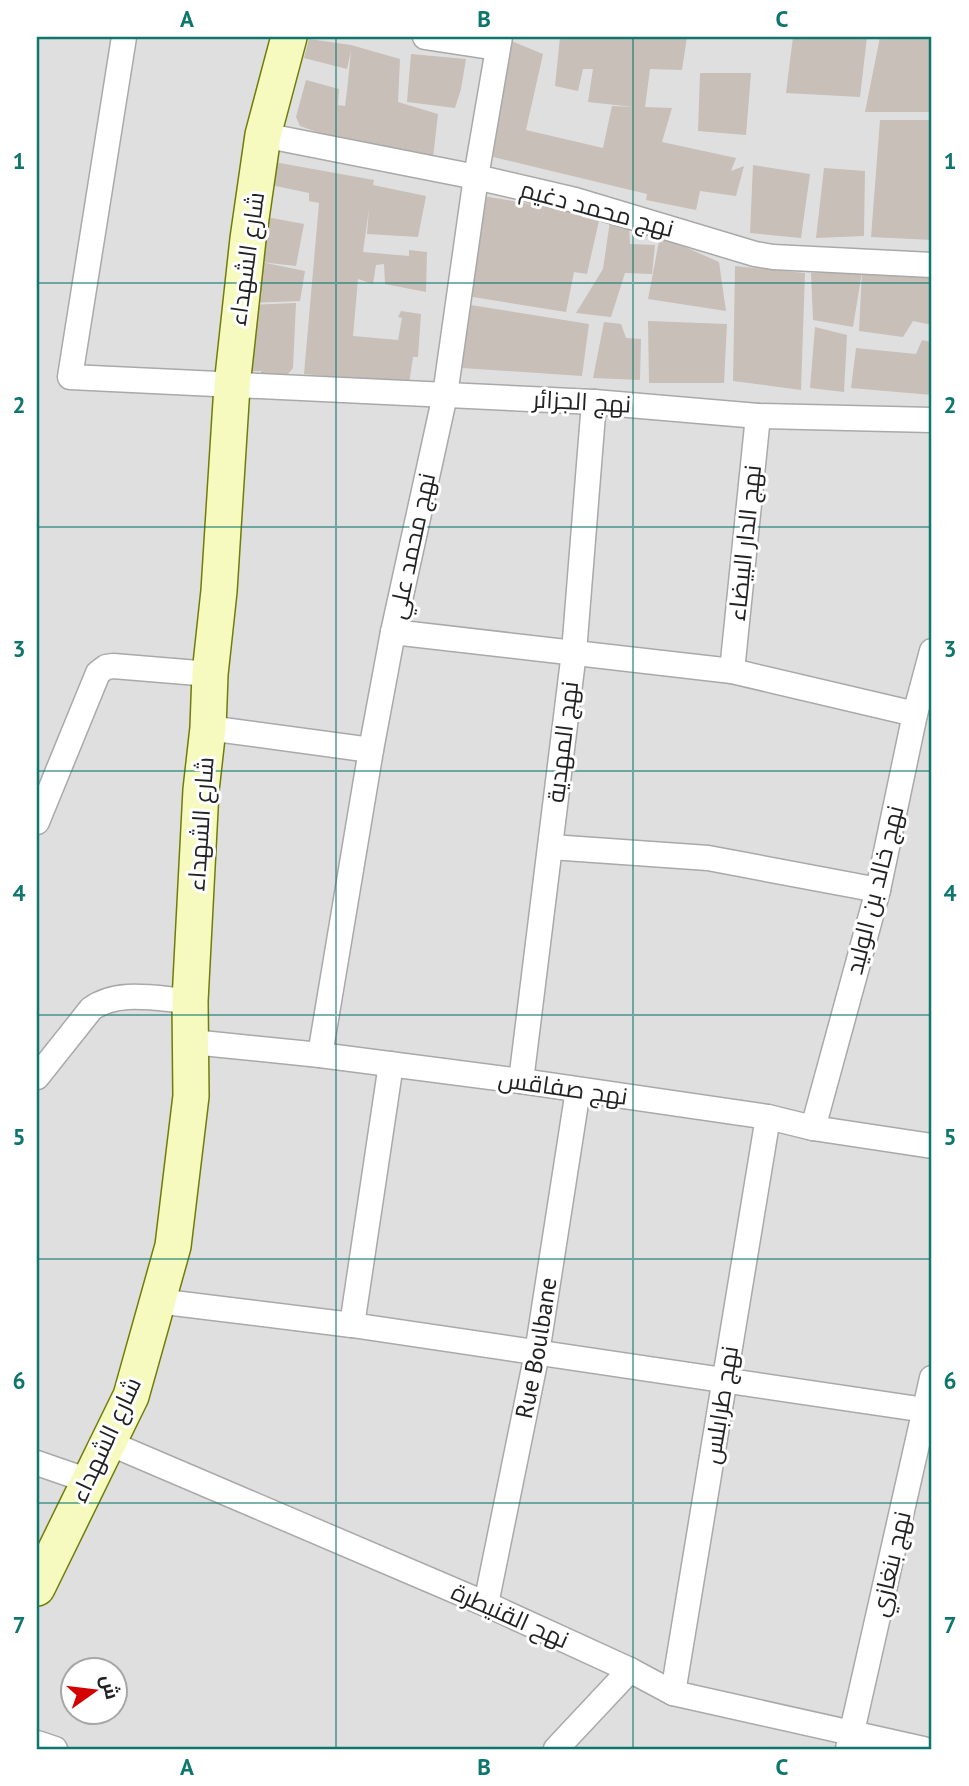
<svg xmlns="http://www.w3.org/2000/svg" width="969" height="1786" font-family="'PT Sans',Cairo,sans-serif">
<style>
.residential{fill:#e0dfdf;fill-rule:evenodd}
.building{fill:#c7bfb8}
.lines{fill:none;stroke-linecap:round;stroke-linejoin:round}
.minor-casing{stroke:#a9a9a9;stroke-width:27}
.secondary-casing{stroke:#707d05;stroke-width:38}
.minor{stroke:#fff;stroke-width:24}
.secondary{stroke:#f7fabf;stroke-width:35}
.grid{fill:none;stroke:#0f766e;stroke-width:2;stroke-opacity:0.55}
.labels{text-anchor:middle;stroke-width:6;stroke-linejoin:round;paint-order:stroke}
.street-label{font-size:24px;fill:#222;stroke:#fff}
.neatline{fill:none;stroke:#0f766e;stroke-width:2.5}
.grid-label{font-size:23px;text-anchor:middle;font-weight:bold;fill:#0f766e}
</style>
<rect width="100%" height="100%" fill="#f2efe9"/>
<path class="residential" d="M37,37h895v1712h-895zM74,1670h42v42h-42z"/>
<g class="building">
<polygon points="560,37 687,37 682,70 650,69 645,107 672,108 662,142 736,158 731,171 744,166 736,196 700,191 696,210 646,200 647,194 493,157 509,40 543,54 526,130 603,148 612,106 634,107 588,102 593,69 583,69 578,91 555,86"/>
<polygon points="793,37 867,37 860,97 786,93"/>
<polygon points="880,37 932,37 932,112 865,112"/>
<polygon points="309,39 351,45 400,59 398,102 438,114 433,158 339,140 300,126 296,117 306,80 339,89 338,105 345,106 347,91 351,51 347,69 304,58"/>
<polygon points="411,54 466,59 461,89 455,108 407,102"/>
<polygon points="700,73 751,73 746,135 698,131"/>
<polygon points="880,120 932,120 932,240 871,237"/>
<polygon points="274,162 374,180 373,185 426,196 418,237 367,234 369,209 363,252 409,256 409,250 427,252 426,292 385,284 384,264 376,265 373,284 358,279 353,336 398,340 402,318 398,317 401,311 421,314 418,357 413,357 409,384 304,374 319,203 309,201 309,193 271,185"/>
<polygon points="753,165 810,174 801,238 750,233"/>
<polygon points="824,168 865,171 864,236 816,238"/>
<polygon points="483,196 600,216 587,274 574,272 566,312 467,296"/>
<polygon points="261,216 304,224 296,266 261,262 305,271 300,301 247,303"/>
<polygon points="610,221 629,224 630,244 655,245 652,274 625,273 611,317 576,313 603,269"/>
<polygon points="660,236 719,262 726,311 648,299"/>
<polygon points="735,266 805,273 801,390 733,381"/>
<polygon points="862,272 853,327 813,320 811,273 862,272 932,273 932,325 913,321 903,337 859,331"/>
<polygon points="296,303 293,368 288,374 261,374 261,371 246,371 249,305"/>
<polygon points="458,303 589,324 582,376 462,368"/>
<polygon points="648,321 727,324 724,383 649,383"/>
<polygon points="604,322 621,324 626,338 641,339 640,380 593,378"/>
<polygon points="815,327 847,335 844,392 810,388"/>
<polygon points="922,340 932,342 932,395 851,388 856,348 916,354"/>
</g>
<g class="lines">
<g class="minor-casing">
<g id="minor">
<polyline points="124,37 70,377 594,402 758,416 932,420"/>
<polyline points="425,37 497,48"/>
<polyline points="263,135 476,177 575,200 755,254 773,257 932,265"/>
<polyline points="393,632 732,671 915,714"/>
<polyline points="732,671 758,416"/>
<polyline points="208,728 371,750"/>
<polyline points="37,822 98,673 106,667 113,666 210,674"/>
<polyline points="551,847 708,858 878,890"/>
<polyline points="192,1042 320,1055 521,1081 768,1117 813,1128 932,1146"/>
<polyline points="320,1055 371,750 393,632 445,395 476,177 500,37"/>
<path d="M37,1077l54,-68c27,-20 66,-10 99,-8"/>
<polyline points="521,1081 574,652 594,402"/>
<polyline points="813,1128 878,890 915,714 932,651"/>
<polyline points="157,1301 352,1325 932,1411"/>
<polyline points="352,1325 391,1064"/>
<polyline points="109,1443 486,1604 630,1670 673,1693 923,1749"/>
<polyline points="37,1463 89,1481"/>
<path id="s1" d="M486,1604l51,-251 41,-263"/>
<polyline points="673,1693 768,1117"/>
<polyline points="37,1743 55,1749"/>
<polyline points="556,1749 630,1670"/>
<polyline points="848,1749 932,1378"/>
</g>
</g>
<g class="secondary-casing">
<polyline id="secondary" points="37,1588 131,1396 173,1246 191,1096 190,1001 201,790 208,728 210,674 219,591 232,386 248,239 263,135 289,37"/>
</g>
<use href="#minor" class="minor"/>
<use href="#secondary" class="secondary"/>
</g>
<path class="grid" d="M336,37v1712M633,37v1712M37,283h895M37,527h895M37,771h895M37,1015h895M37,1259h895M37,1503h895"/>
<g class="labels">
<g class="street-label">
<text transform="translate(597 209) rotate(15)" y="8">نهج محمد دغيم</text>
<text transform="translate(247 259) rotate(-82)" y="8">شارع الشهداء</text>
<text transform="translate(582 402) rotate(3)" y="8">نهج الجزائر</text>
<text transform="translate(745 543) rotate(-84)" y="8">نهج الدار البيضاء</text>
<text transform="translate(412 546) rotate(-78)" y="8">نهج محمد علي</text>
<text transform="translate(563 742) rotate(-83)" y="8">نهج المهدية</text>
<text transform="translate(201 824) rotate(-86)" y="8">شارع الشهداء</text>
<text transform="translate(875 890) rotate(-76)" y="8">نهج خالد بن الوليد</text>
<text transform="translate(563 1088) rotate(8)" y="8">نهج صفاقس</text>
<text dy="8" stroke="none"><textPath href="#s1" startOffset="261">Rue Boulbane</textPath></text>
<text transform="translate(721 1405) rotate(-81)" y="8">نهج طرابلس</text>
<text transform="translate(106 1440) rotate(-65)" y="8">شارع الشهداء</text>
<text transform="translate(891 1564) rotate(-77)" y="8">نهج بنغازي</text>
<text transform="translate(510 1616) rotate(24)" y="8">نهح القنيطرة</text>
</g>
</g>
<rect width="969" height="1786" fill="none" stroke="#ffffff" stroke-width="77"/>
<g transform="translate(94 1691) rotate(76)"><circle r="33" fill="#ffffff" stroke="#a7a7a7" stroke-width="2"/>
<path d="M0-5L12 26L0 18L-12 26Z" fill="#d40000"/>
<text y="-10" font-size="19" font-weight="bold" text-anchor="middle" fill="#222222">ش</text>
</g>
<rect x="38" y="38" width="892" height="1710" class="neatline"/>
<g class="grid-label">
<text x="187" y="27">A</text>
<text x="484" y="27">B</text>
<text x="782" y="27">C</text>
<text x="19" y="169">1</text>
<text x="950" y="169">1</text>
<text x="19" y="413">2</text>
<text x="950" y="413">2</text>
<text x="19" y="657">3</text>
<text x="950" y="657">3</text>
<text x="19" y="901">4</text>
<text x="950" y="901">4</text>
<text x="19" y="1145">5</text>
<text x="950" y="1145">5</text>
<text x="19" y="1389">6</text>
<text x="950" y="1389">6</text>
<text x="19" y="1633">7</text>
<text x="950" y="1633">7</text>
<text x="187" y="1775">A</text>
<text x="484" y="1775">B</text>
<text x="782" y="1775">C</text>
</g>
</svg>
